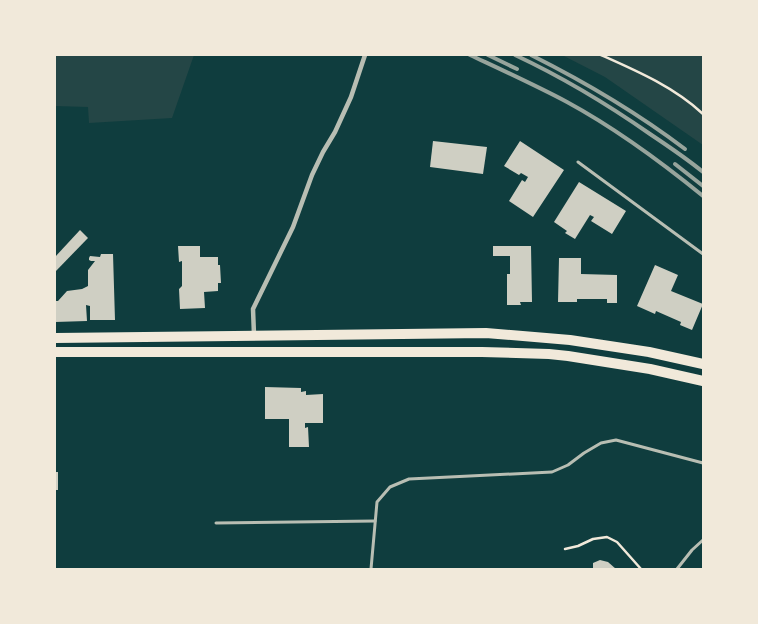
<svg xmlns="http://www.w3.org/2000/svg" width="758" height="624" font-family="Lora,serif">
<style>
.green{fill:#244646}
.building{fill:#cfcfc3}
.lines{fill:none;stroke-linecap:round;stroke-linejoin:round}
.path{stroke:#f1e9da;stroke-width:2.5}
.service{stroke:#b8beb3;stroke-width:3}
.pedestrian{stroke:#b8beb3;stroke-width:4.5}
.primary{stroke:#f1e9da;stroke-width:10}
.rail{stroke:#97a49c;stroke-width:4}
</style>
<rect width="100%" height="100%" fill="#0f3d3e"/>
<g class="green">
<polygon points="55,55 194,55 172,118 89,123 88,107 55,106"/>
<polygon points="562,55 703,55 703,145 605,77"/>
</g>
<g class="building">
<polygon points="433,141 487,147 483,174 430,167"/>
<polygon points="520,141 564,170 533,217 509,201 522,180 525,182 528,177 521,173 519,175 504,166"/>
<polygon points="579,182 626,211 612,234 591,221 594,217 590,215 575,239 565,233 567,231 554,222"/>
<polygon points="80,230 88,238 55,272 55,257"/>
<polygon points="178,246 200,246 200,257 218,257 218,265 220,265 221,283 218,283 218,291 204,292 205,308 180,309 179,289 182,286 182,261 179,262"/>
<polygon points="493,246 531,246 532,302 520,302 521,305 507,305 507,274 510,274 510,256 493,256"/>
<polygon points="101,254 113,254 115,320 90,320 90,306 86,305 87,321 55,322 55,301 58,301 67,291 82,289 88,286 88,270 95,261 91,261 89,260 89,258 90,256 100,257"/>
<polygon points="559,258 581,258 581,274 617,275 617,303 607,303 607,299 577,299 577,302 558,302"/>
<polygon points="655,265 678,275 671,291 703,304 692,330 680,325 681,322 656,311 655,314 637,306"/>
<polygon points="265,387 301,388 301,392 306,391 306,395 323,394 323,423 305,423 305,428 308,427 309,447 289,447 289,419 265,419"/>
<rect x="55" y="472" width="3" height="18"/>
<polygon points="600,560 608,562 616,569 593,569 593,563"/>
</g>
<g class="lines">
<g class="path">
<path d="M601,55c36,16 73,32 102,59"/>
<polyline points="565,549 578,546 593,539 607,537 617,542 641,569"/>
</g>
<g class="service">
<polyline points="578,162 703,254"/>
<polyline points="216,523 375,521"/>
<polyline points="371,569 377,502 390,487 409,479 552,472 568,465 584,453 601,443 616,440 703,463"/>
<polyline points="677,569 692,550 703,540"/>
</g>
<polyline class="pedestrian" points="254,335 253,309 293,227 312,175 323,152 335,132 351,97 365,55"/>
<g class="primary">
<polyline points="55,338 486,333 570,340 649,352 703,364"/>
<polyline points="55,352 482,352 549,354 568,356 650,369 703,381"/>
</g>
<g class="rail">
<path d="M470,55c32,15 65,30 97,47 48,26 93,59 136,94"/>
<polyline points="488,55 517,69"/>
<path d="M515,55c47,22 92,49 135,79 18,12 36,24 53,38"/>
<path d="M531,55c54,27 105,57 154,94"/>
<polyline points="675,164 703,186"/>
</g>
</g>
<rect width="758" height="624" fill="none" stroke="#f1e9da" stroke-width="112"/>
</svg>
